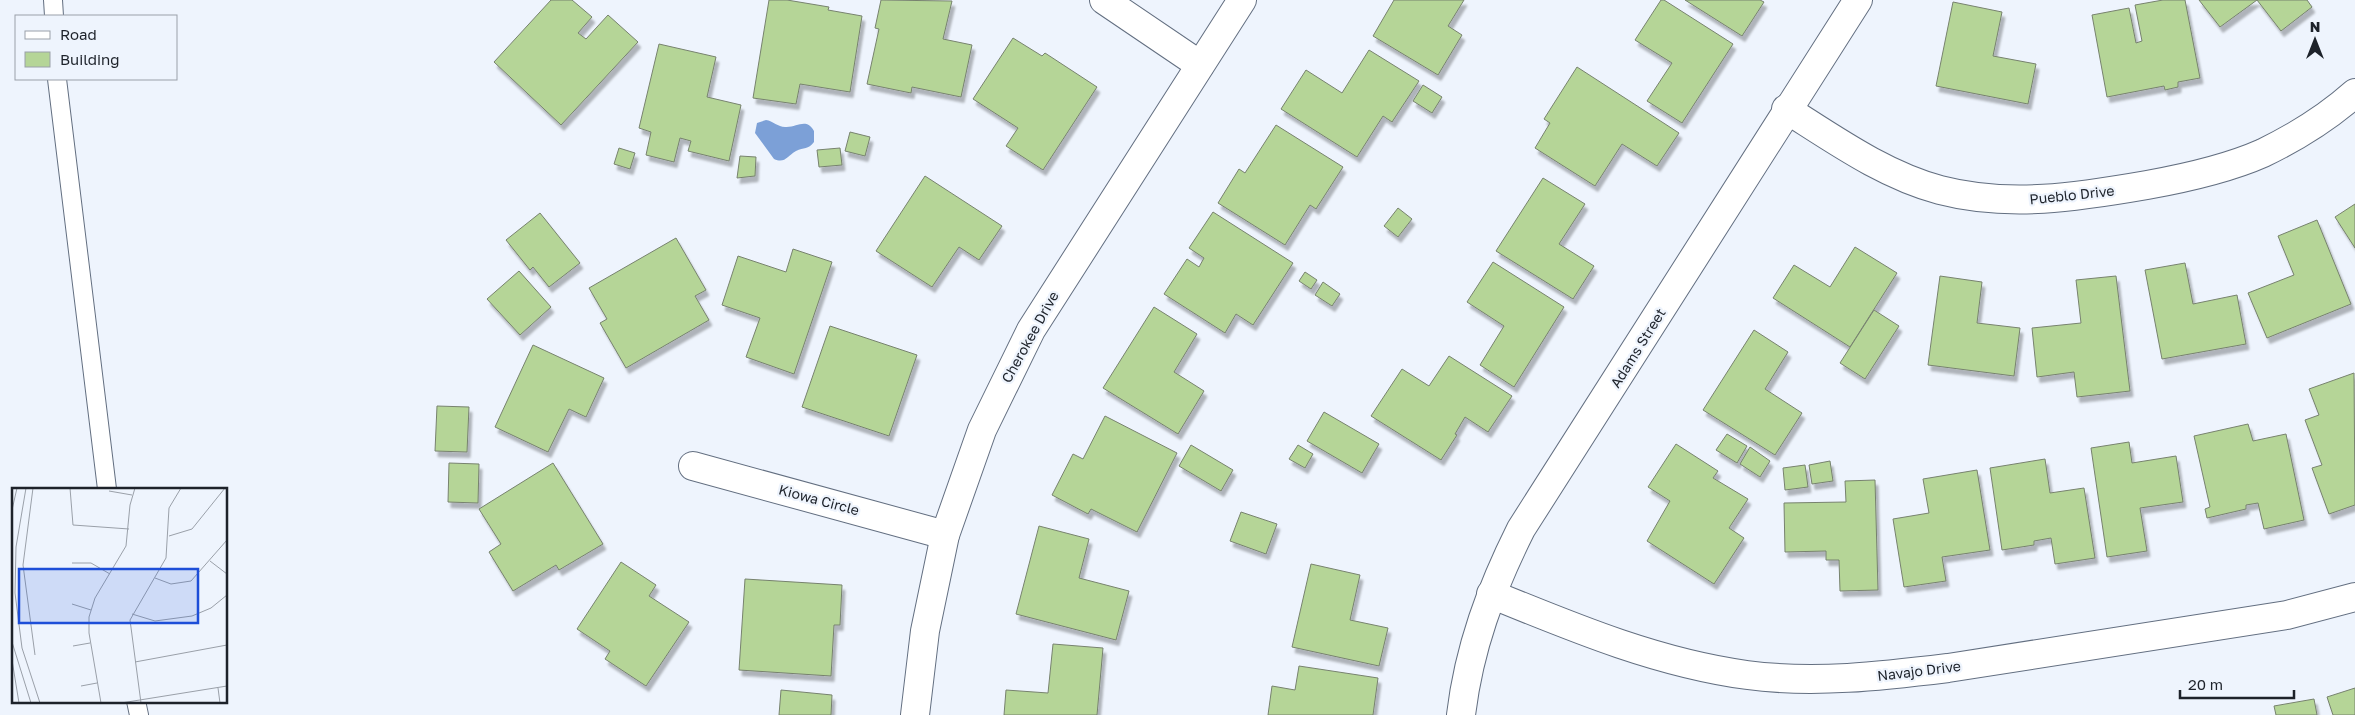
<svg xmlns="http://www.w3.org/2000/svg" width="2355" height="715" font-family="'Golos Text',sans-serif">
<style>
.water{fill:#7ca0d7}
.building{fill:#b5d597;stroke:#77826e;filter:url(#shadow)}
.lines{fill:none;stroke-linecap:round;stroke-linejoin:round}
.service-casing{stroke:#636f81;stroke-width:20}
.minor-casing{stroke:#636f81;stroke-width:30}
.service{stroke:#fff;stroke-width:18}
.minor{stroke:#fff;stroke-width:28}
.labels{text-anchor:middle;stroke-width:4.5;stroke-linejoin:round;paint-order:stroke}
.street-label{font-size:14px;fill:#1d222a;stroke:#eef4fd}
.inset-road{fill:none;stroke:#9aa0a9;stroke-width:1}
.view{fill:#1d4ed8;fill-opacity:0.15;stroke:#1d4ed8;stroke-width:2.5}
.inset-edge{fill:none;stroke:#1d222a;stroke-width:2.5}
</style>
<defs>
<filter id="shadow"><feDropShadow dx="3" dy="5.5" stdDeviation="1" flood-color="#0004"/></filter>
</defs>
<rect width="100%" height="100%" fill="#eef4fd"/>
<path class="water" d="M766,120c7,1 12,7 19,7 12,1 21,-10 29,4v11c-6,8 -10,5 -18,9 -9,5 -11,13 -22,8l-19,-26 2,-10z"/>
<g class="building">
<polygon points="551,0 572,0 592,17 578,33 586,39 608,15 638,42 561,125 494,62"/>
<polygon points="769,0 787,0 829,7 828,10 862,16 850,92 800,84 796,104 753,98"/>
<polygon points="881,0 952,1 943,39 972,45 961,97 912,87 911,93 867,84 879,29 875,28"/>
<polygon points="1394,0 1464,0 1448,26 1462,35 1438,75 1373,36"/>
<polygon points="1661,0 1664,0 1733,44 1682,123 1647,101 1672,63 1635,40"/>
<polygon points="1685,0 1760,0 1764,2 1742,36"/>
<polygon points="2163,0 2185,0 2200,78 2178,82 2178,87 2165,90 2164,86 2107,97 2092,15 2129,8 2136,43 2142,41 2135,5"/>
<polygon points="2199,0 2257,0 2220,27"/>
<polygon points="2257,0 2307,0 2312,7 2281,31"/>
<polygon points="1953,2 2002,12 1993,56 2036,64 2028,104 1936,86"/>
<polygon points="1013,38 1042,56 1045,53 1097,87 1043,170 1006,146 1018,128 973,99"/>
<polygon points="659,44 716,57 707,97 741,105 729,161 688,151 691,141 680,138 674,162 646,155 651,132 639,128"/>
<polygon points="1369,50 1419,81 1392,122 1383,116 1357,157 1281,109 1306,70 1342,93"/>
<polygon points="1577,67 1679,133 1657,166 1622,144 1595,186 1535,148 1550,123 1544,119"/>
<polygon points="1423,85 1442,97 1432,113 1413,101"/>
<polygon points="1276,125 1343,167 1316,209 1310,205 1285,245 1218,203 1239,169 1245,173"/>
<polygon points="850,132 870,137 865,156 845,151"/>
<polygon points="619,148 635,153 630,169 614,164"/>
<polygon points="840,148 842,165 819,167 817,150"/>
<polygon points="740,156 756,157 755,176 737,178"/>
<polygon points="925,176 1002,226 979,260 959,247 932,287 876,251"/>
<polygon points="1543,178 1585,204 1559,244 1594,266 1573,299 1496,251"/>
<polygon points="2355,204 2355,248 2335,217"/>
<polygon points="1398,208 1412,219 1398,237 1384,226"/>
<polygon points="1213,212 1293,263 1253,325 1236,314 1225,333 1164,294 1187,259 1199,267 1204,258 1189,248"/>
<polygon points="540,213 580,263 549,287 533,267 530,270 506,240"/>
<polygon points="2317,220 2351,304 2267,338 2248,293 2294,275 2278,236"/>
<polygon points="676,238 706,290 695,296 709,320 626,368 600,323 607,319 589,288"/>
<polygon points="1855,247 1897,273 1850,347 1773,298 1794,265 1830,287"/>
<polygon points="793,249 832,262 794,374 746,357 760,318 722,305 738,256 786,272"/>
<polygon points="1493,262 1564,307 1514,387 1480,365 1504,326 1467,302"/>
<polygon points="2185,263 2193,304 2237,295 2246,344 2162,359 2145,270"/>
<polygon points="519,271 551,307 520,335 487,299"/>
<polygon points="1305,272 1317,280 1311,289 1299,281"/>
<polygon points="1940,276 1982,282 1977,323 2020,328 2014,376 1928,365"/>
<polygon points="2116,276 2130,391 2077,397 2074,372 2037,377 2032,328 2081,323 2076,280"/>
<polygon points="1323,282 1340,294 1332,306 1315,295"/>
<polygon points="1154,307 1197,334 1174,372 1204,391 1178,434 1103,388"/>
<polygon points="1874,310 1899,326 1865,379 1840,363"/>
<polygon points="830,326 917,355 889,436 802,407"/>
<polygon points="1754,330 1788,352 1765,389 1802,413 1775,455 1703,410"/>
<polygon points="533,345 604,378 586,417 569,409 548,452 495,427"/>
<polygon points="1449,356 1512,396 1488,432 1465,417 1455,434 1457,435 1441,460 1371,416 1402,369 1429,386"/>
<polygon points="2354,373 2355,505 2329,514 2312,468 2322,465 2305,420 2319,415 2309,389"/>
<polygon points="437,406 469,407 467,452 435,451"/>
<polygon points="1324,412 1379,444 1362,473 1307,441"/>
<polygon points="1105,416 1177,453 1137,532 1091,509 1088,514 1052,495 1073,454 1083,459"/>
<polygon points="2248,424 2253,441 2286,434 2304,520 2264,529 2258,503 2246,505 2246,509 2207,518 2205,509 2210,507 2194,436"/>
<polygon points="1727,434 1747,446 1737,463 1716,450"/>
<polygon points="2129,442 2132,463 2176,456 2183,502 2140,508 2147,551 2107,557 2091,448"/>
<polygon points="1676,444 1718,471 1713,478 1748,499 1729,528 1744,538 1714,584 1647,541 1670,501 1648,487"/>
<polygon points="1191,445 1233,470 1221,491 1179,466"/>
<polygon points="1298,445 1313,454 1305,468 1289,459"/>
<polygon points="1750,447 1770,461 1760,477 1740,464"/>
<polygon points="2045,459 2050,493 2084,488 2095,558 2055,564 2051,538 2034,541 2034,545 2002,550 1990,468"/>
<polygon points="1830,461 1833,481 1812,484 1809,465"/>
<polygon points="449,463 479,464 478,503 448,502"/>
<polygon points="553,463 603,544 559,570 556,565 513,591 489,552 501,544 479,509"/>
<polygon points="1805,465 1808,487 1785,490 1783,468"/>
<polygon points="1977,470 1990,550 1942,557 1946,581 1904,587 1893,519 1929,513 1923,479"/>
<polygon points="1875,480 1878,590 1840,591 1839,560 1826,560 1826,551 1785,552 1784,503 1846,502 1845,481"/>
<polygon points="1241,512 1277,524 1266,554 1230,541"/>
<polygon points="1039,526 1089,539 1079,578 1129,591 1116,640 1016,614"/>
<polygon points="621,562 656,585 649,596 689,622 646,686 605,659 610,651 577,629"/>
<polygon points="1311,564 1360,575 1350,620 1388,628 1379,666 1292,647"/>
<polygon points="745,579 842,585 840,625 834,625 831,676 739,670"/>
<polygon points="1053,644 1103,648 1097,715 1004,715 1006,690 1048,693"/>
<polygon points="1299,666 1378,678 1373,715 1268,715 1272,686 1295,690"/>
<polygon points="2355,688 2355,715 2333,715 2327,697"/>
<polygon points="781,690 832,695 831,715 779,715"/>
<polygon points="2314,699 2317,715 2276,715 2274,706"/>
</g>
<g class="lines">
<g class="service-casing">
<g id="service">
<polyline points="53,0 54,16"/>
<polyline points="57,79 107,489"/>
<polyline points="136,701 139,715"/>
</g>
</g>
<g class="minor-casing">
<g id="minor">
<polyline points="1104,0 1200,65"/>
<path d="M1786,109c49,31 98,66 154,81 69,18 138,7 207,-5 39,-7 80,-16 116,-32 33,-16 65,-36 92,-60"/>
<polyline points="693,466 945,535"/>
<path d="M1491,594c83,34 167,69 256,81 67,9 135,1 201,-7l339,-53 68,-18"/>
<polyline points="915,715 925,631 945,535 982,430 1031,330 1242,0"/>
<path d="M1461,715c8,-67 30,-126 60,-186l337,-529"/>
</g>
</g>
<use href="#service" class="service"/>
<use href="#minor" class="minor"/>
</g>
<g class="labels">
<g class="street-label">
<text transform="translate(2072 195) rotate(-6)" y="5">Pueblo Drive</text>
<text transform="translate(1030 337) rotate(-61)" y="5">Cherokee Drive</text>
<text transform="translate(1638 348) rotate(-58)" y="5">Adams Street</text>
<text transform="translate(819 500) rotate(15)" y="5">Kiowa Circle</text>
<text transform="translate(1919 671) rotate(-7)" y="5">Navajo Drive</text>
</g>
</g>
<g transform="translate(12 488)">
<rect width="215" height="215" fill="#eef4fd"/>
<path class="inset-road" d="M14,0l-10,59 -1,46 7,55 18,55M21,0l-10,77 12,90M58,0l3,37 56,4M97,3l23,4M0,22l5,-22M157,48l23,-7 33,-41M198,73l17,13M60,75h19l19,11M143,90l16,6 20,-3 36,-41M60,116l19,6M120,126l23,7 37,-5 19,-8 16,-13M0,154l19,61M61,158l17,-3M0,172l7,43M123,174l92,-17M69,198l16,-3M206,200l2,15M89,215l-12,-70v-16l6,-19 31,-52 4,-41 5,-17M109,215l106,-17M129,215l-11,-83 36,-62 3,-50 12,-20"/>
<path class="view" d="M7,81h179v54h-179z"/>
<rect width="215" height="215" class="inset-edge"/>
</g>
<rect x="15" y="15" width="162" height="65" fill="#eef4fd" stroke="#9aa0a9"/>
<rect x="25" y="31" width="25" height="8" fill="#ffffff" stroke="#9aa0a9"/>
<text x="60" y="40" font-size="15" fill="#1d222a">Road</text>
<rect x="25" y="52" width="25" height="15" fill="#b5d597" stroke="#9aa0a9"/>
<text x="60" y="65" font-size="15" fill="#1d222a">Building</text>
<g transform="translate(2315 40)" stroke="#eef4fd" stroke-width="4" paint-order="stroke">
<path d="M0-4L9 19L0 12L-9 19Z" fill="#1d222a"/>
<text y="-8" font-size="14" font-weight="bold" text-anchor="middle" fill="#1d222a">N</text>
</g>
<path d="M2180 690v8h114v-8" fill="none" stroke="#1d222a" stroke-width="2.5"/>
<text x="2188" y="690" font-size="15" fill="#1d222a" stroke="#eef4fd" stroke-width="4" paint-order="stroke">20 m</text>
</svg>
